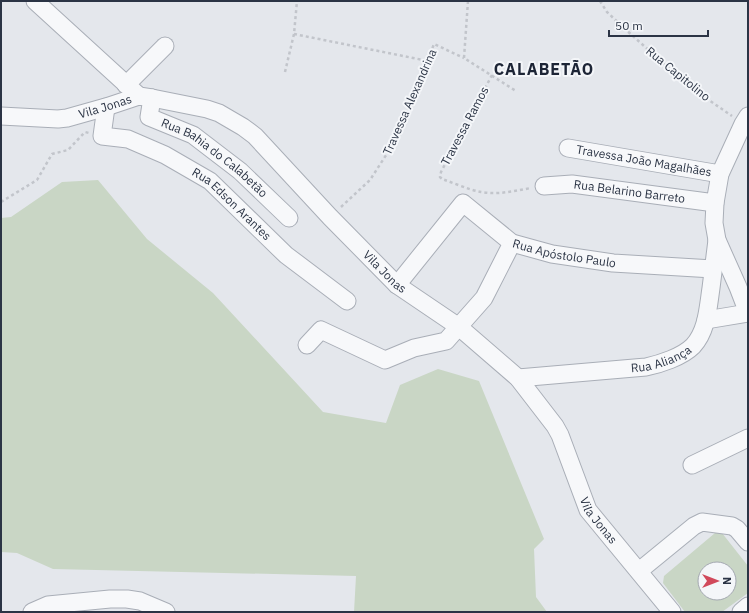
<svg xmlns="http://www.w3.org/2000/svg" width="749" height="613" font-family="'IBM Plex Sans',sans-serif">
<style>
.green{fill:#c9d6c5;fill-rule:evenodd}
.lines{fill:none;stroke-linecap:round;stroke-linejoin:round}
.minor-casing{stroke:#a9aeb7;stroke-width:19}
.path{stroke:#c2c5cb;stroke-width:2.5;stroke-dasharray:3 3;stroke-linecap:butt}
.minor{stroke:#f7f8fa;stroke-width:17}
.labels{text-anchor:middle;stroke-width:4;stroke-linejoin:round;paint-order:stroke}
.street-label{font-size:12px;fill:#2b3445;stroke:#f4f6f9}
.district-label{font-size:16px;font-weight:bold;letter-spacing:1px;fill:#1d2536;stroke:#f4f6f9}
</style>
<rect width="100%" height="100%" fill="#e4e7ec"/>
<g class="green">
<polygon points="98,180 147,239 213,293 323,412 386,423 400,385 438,369 479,381 544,539 534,549 536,597 547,612 354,612 356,576 316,575 53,569 17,553 1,552 1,218 11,217 62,182"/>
<path d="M715,533h7l26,33v27l-26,19h-37l-22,-29 1,-7zM705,569h24v24h-24z"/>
</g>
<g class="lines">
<g class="minor-casing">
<g id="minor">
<polyline points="35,1 139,96"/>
<polyline points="126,85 165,46"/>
<path id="s1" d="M152,98l-3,19 44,18 47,36 49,47"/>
<path id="s2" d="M106,107l-4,29 26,3 37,16 45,26 76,74 61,46"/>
<path id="s3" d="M1,116l57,3 9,-1 39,-11 33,-11 13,2 55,11 12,4 24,14 12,9 75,81 67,68 62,42 59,51 37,48 5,9 28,75 84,102"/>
<polyline points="748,116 743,124 720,174 715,203 714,223 717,240 738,287 748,313"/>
<path id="s4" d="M568,148l152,26"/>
<path id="s5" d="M544,186l28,-2 143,19"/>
<path id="s6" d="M397,285l66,-82 49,40 40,11 61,9 100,6"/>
<polyline points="706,320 748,313"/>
<polyline points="307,345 321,330 385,360 414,348 446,341 484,298 512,243"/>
<path id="s7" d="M518,378l128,-11c14,-3 36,-10 47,-21 14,-15 15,-38 18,-58 2,-16 4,-32 6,-48"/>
<polyline points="692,465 748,438"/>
<polyline points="639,571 694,526 702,522 732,526 737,529 748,542"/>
<polyline points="32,612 48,605 110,599 127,599 140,601 166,612"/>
<polyline points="741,612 748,606"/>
</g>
</g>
<g class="path">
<polyline points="468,1 464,58 516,91"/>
<polyline points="600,1 607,12 625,29 690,87 732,116"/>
<polyline points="294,34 428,61"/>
<polyline points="285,72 294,34 297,1"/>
<path d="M492,75l-51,97 -1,5 2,2c12,4 27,11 39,13 17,3 33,-1 50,-4"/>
<polyline points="1,202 37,180 52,154 68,150 85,132 89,133"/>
<polyline points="341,207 370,180 390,149 414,96 434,44 464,58"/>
</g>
<use href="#minor" class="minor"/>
</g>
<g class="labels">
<g class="street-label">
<text transform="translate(678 74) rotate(39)" y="4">Rua Capitolino</text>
<text transform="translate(410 102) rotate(-66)" y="4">Travessa Alexandrina</text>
<text dy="4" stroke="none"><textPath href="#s3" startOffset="106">Vila Jonas</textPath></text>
<text transform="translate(465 126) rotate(-62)" y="4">Travessa Ramos</text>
<text dy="4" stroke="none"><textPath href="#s1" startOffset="97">Rua Bahia do Calabetão</textPath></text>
<text dy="4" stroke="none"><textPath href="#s4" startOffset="77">Travessa João Magalhães</textPath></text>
<text dy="4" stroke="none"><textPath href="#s5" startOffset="86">Rua Belarino Barreto</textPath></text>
<text dy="4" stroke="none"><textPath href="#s2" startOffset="179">Rua Edson Arantes</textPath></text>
<text dy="4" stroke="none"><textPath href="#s6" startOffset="222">Rua Apóstolo Paulo</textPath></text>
<text dy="4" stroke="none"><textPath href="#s3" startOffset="454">Vila Jonas</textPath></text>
<text dy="4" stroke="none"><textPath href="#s7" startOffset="145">Rua Aliança</textPath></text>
<text dy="4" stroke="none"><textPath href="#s3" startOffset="790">Vila Jonas</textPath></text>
</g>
<g class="district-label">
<text x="544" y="75">CALABETÃO</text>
</g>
</g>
<rect width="749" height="613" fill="none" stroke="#2b3445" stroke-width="4"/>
<g transform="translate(717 581) rotate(90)"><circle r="19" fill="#f4f6f9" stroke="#a4a8b1"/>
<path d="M0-3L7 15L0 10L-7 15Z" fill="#d1495b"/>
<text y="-6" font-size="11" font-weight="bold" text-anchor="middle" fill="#2b3445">N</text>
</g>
<path d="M609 30v6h99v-6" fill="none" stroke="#2b3445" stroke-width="2"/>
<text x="615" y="30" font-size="12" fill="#2b3445" stroke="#f4f6f9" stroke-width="3" paint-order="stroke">50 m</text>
</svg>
